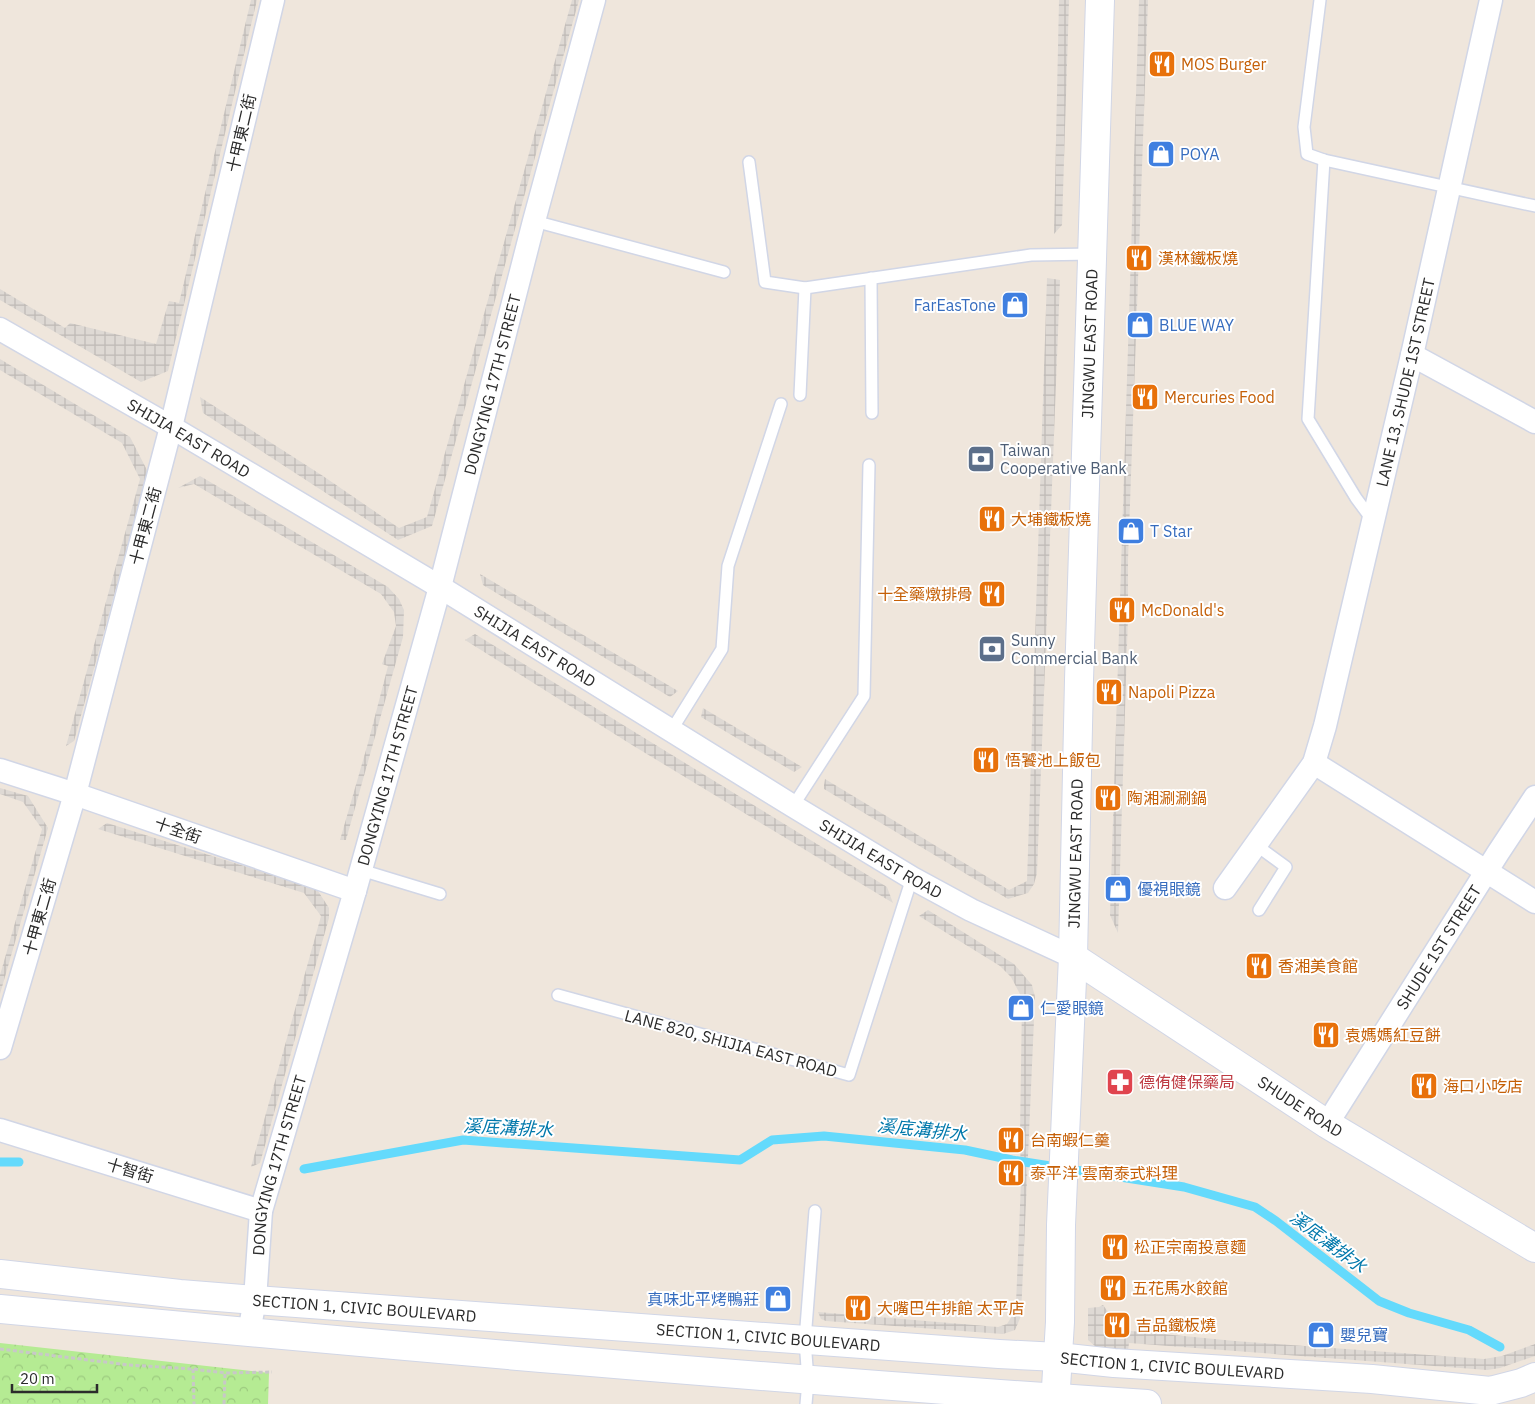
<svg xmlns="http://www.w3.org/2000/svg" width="1535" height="1404" font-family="'IBM Plex Sans','Noto Sans TC',sans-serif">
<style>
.forest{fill:url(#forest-crowns)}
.plaza{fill:url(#plaza-grid)}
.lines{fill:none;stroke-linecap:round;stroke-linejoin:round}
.stream{stroke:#64dafc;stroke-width:9}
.lane-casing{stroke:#d1d6e6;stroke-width:14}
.street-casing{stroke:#d1d6e6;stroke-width:25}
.secondary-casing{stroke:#d1d6e6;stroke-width:30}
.path{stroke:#c8c8c8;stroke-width:3;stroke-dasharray:4 2.5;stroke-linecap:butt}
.lane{stroke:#fff;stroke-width:11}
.street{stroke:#fff;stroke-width:22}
.secondary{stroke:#fff;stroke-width:28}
.labels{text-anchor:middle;stroke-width:4;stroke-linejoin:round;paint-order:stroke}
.food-label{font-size:16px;fill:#c56008;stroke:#fff;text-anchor:start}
.street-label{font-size:16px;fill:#2b2b2b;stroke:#fff}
.shop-label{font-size:16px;fill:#366cbe;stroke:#fff;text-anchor:start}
.service-label{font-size:16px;fill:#4e5e75;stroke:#fff;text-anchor:start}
.health-label{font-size:16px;fill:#be3a42;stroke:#fff;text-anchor:start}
.water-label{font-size:18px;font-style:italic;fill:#0078ab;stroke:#fff}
</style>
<defs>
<pattern id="forest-crowns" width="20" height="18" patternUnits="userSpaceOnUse" patternTransform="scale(1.25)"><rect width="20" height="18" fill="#b5eb93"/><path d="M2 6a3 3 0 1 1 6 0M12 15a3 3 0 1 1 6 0" fill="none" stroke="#9cca7f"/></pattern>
<pattern id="plaza-grid" width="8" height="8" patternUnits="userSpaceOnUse" patternTransform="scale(1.25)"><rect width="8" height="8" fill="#ded9d4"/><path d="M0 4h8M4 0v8" fill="none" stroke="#bfbab6"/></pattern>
</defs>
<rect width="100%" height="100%" fill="#efe6dc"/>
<polygon class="forest" points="0,1343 269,1373 268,1404 0,1404"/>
<g class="plaza">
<polygon points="251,0 257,0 168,371 141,382 0,300 0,289 65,328 70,323 156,344 169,301 179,303"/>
<polygon points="572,0 579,0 432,526 398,540 203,413 200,397 323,476 399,528 427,517"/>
<polygon points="1059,0 1069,0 1062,225 1054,234"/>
<polygon points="1139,0 1148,0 1128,560 1128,616 1118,933 1110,915"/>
<polygon points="1047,278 1060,280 1037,873 1034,884 1028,893 1008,899 824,789 824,785 825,779 1009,890 1027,881"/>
<polygon points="0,359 130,437 148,472 74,741 66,746 140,479 122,443 0,370"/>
<polygon points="200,476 388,587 399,599 404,610 403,637 346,840 340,840 368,743 388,666 382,664 396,626 394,612 381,594 194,484 178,488"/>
<polygon points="480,574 531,604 678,691 670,697 483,585"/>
<polygon points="475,634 887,887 893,903 632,745 465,640"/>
<polygon points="703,708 802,767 794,772 701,717"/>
<polygon points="0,788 28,796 48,828 0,994 0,975 42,829 23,802 0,794"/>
<polygon points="107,823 308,886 318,891 329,908 329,918 260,1163 251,1167 321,916 304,893 98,829"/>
<polygon points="928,910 1014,964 1032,985 1035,997 1021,1316 1015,1330 1003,1334 826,1321 821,1319 818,1312 998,1327 1007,1324 1012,1316 1016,1304 1021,1182 1020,1137 1022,998 1011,977 1000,966 919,916"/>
<polygon points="1103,1305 1121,1330 1235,1341 1484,1359 1502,1356 1535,1344 1535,1356 1500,1368 1487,1370 1129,1343 1128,1351 1096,1347 1088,1340 1088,1308 1099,1307"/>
</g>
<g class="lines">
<g class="stream">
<polyline points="0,1162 19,1162"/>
<polyline points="304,1169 463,1140 740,1160 772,1140 824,1136 965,1150 1012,1160 1184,1187 1255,1207 1276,1221 1379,1301 1409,1313 1469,1330 1500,1347"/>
</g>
<g class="lane-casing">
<g id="lane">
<polyline points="1320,0 1304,127 1307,154 1324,160 1535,206"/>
<polyline points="1324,160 1308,419 1356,498 1373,521"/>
<polyline points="749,162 765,282 805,288 1031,255 1094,254"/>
<polyline points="534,221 724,272"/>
<polyline points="871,278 872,413"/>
<polyline points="800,395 805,288"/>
<polyline points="671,731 722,649 728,566 781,404"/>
<polyline points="793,806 864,696 869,465"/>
<polyline points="1256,845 1286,867 1259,910"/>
<polyline points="361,870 440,894"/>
<polyline points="558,995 849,1075 912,878"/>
<polyline points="806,1404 808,1381 805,1340 815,1211"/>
</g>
</g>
<g class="street-casing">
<g id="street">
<path id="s1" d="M0,329l171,98 269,160 353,219 119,72 59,32 102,47"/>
<polyline points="1412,355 1535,422"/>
<polyline points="1314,763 1535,902"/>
<polyline points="0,770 75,794 355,891"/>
<path id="s2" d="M1225,888l89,-125 11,-37 87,-371 79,-355"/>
<polyline points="0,1048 75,794 171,427 273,0"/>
<path id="s3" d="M1327,1124l171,-271 37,-56"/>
<polyline points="0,1130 261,1211"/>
<path id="s4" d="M249,1332l6,-32 6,-89 94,-320 85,-304 94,-366 60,-221"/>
</g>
</g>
<g class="secondary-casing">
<g id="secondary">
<path id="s5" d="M1073,957l254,167 208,124"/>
<path id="s6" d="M0,1274l180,20 75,6 744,54 59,3 56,6 258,16 118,12 31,-8 14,-6"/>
<path d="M0,1309c382,36 764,70 1147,95"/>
<path id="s7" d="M1055,1404l5,-82 1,-97 12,-268 6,-277 21,-680"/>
</g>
</g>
<g class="path">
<polyline points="0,1349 129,1365 193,1369 225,1373 272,1372"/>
<polyline points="193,1369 194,1404"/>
<polyline points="224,1404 225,1373"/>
</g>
<use href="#lane" class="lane"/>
<use href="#street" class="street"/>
<use href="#secondary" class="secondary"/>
</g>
<defs>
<g id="restaurant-square" transform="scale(1.4375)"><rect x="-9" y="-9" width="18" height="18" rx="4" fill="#e8710a" stroke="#fff"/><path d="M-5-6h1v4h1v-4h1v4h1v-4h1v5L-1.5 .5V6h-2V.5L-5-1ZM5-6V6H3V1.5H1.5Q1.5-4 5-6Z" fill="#fff"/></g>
<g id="shop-square" transform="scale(1.4375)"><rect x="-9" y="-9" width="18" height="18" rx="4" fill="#3f7fe0" stroke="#fff"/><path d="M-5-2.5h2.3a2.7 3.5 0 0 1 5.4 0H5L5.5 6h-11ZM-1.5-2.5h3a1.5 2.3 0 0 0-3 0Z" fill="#fff"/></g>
<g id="bank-square" transform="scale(1.4375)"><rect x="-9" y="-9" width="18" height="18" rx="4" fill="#5c6f8a" stroke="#fff"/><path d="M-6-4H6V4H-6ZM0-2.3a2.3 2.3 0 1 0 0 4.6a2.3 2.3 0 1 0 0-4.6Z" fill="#fff"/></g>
<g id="pharmacy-square" transform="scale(1.4375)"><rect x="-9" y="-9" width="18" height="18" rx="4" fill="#e0444e" stroke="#fff"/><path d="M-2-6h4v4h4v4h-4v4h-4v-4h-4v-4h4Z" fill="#fff"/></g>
</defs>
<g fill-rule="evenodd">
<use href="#restaurant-square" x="1162" y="64"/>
<use href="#shop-square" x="1161" y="154"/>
<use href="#restaurant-square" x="1139" y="258"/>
<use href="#shop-square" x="1015" y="305"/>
<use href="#shop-square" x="1140" y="325"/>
<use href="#restaurant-square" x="1145" y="397"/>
<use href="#bank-square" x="981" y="459"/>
<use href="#restaurant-square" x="992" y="519"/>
<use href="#shop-square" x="1131" y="531"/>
<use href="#restaurant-square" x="992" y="594"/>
<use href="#restaurant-square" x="1122" y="610"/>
<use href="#bank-square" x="992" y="649"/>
<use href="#restaurant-square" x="1109" y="692"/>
<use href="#restaurant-square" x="986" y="760"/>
<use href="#restaurant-square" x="1108" y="798"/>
<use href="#shop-square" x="1118" y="889"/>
<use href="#restaurant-square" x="1259" y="966"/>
<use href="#shop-square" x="1021" y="1008"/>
<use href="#restaurant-square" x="1326" y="1035"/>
<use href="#pharmacy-square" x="1120" y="1082"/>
<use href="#restaurant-square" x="1424" y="1086"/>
<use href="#restaurant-square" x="1011" y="1140"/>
<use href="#restaurant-square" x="1011" y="1173"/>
<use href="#restaurant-square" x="1115" y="1247"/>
<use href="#restaurant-square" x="1113" y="1288"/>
<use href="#shop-square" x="778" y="1299"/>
<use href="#restaurant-square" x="858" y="1308"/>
<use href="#restaurant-square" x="1117" y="1325"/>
<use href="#shop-square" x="1321" y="1335"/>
</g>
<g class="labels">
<g class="food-label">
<text x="1181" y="70">MOS Burger</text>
<text x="1158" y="264">漢林鐵板燒</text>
<text x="1164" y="403">Mercuries Food</text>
<text x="1011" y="525">大埔鐵板燒</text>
<text x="973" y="600" text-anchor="end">十全藥燉排骨</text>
<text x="1141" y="616">McDonald's</text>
<text x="1128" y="698">Napoli Pizza</text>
<text x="1005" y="766">悟饕池上飯包</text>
<text x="1127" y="804">陶湘涮涮鍋</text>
<text x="1278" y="972">香湘美食館</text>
<text x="1345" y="1041">袁媽媽紅豆餅</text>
<text x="1443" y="1092">海口小吃店</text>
<text x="1030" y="1146">台南蝦仁羹</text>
<text x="1030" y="1179">泰平洋 雲南泰式料理</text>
<text x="1134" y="1253">松正宗南投意麵</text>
<text x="1132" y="1294">五花馬水餃館</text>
<text x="877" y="1314">大嘴巴牛排館 太平店</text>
<text x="1136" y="1331">吉品鐵板燒</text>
</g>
<g class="street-label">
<text transform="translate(241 133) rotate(-77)" y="6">十甲東二街</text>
<text dy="6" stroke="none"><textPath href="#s7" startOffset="1061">JINGWU EAST ROAD</textPath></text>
<text dy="6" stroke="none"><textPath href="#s2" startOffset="545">LANE 13, SHUDE 1ST STREET</textPath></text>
<text dy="6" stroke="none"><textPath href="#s4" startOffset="980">DONGYING 17TH STREET</textPath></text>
<text dy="6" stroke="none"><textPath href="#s1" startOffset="218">SHIJIA EAST ROAD</textPath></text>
<text transform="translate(145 526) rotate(-75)" y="6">十甲東二街</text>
<text dy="6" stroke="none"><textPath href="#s1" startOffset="622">SHIJIA EAST ROAD</textPath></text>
<text dy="6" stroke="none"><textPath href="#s4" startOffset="575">DONGYING 17TH STREET</textPath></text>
<text transform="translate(178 830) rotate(19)" y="6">十全街</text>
<text dy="6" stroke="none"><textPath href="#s7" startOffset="551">JINGWU EAST ROAD</textPath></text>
<text dy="6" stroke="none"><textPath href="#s1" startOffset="1028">SHIJIA EAST ROAD</textPath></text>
<text transform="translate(39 917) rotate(-74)" y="6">十甲東二街</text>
<text dy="6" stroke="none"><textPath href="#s3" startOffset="209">SHUDE 1ST STREET</textPath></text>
<text transform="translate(731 1043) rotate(15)" y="6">LANE 820, SHIJIA EAST ROAD</text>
<text dy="6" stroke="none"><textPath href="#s5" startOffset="272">SHUDE ROAD</textPath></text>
<text dy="6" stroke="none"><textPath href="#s4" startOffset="170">DONGYING 17TH STREET</textPath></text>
<text transform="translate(130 1170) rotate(17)" y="6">十智街</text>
<text dy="6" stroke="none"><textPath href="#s6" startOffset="366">SECTION 1, CIVIC BOULEVARD</textPath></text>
<text dy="6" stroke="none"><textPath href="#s6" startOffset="771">SECTION 1, CIVIC BOULEVARD</textPath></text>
<text dy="6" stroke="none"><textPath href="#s6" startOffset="1176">SECTION 1, CIVIC BOULEVARD</textPath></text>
</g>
<g class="shop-label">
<text x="1180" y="160">POYA</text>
<text x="996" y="311" text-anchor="end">FarEasTone</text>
<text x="1159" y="331">BLUE WAY</text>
<text x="1150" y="537">T Star</text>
<text x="1137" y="895">優視眼鏡</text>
<text x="1040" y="1014">仁愛眼鏡</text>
<text x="759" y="1305" text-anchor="end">真味北平烤鴨莊</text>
<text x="1340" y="1341">嬰兒寶</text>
</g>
<g class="service-label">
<text x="1000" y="456">Taiwan<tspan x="1000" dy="18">Cooperative Bank</tspan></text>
<text x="1011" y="646">Sunny<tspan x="1011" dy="18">Commercial Bank</tspan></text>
</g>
<g class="health-label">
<text x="1139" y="1088">德侑健保藥局</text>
</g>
<g class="water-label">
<text transform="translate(508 1128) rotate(3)" y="6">溪底溝排水</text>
<text transform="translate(922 1130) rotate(6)" y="6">溪底溝排水</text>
<text transform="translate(1328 1242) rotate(37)" y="6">溪底溝排水</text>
</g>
</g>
<path d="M12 1384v8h85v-8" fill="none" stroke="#2b2b2b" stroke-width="2.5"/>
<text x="20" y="1384" font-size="15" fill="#2b2b2b" stroke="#ffffff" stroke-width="4" paint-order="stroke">20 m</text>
</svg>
